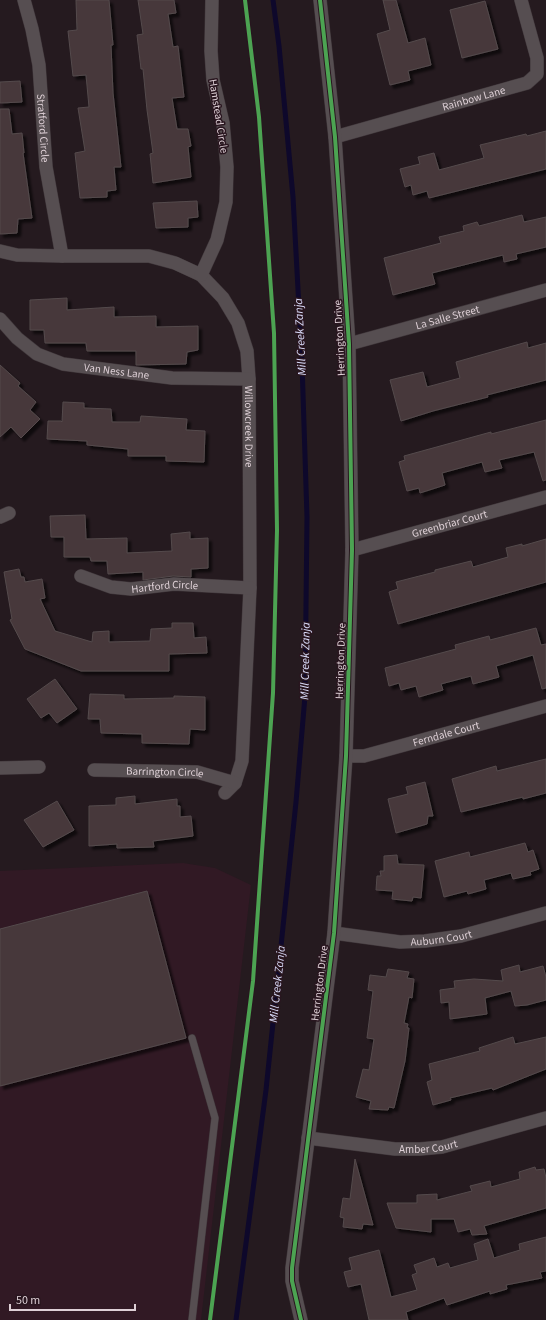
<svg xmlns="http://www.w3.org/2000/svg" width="546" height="1320" font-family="'Source Sans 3',sans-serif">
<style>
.built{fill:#311924}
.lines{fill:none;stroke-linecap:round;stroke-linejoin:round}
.stream{stroke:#0e082b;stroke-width:5}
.building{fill:#46383a;stroke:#544a4c;filter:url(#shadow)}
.lane-casing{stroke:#3f363a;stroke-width:8}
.street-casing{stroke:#3f363a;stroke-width:14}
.lane{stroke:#564e51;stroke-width:7}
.street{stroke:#564e51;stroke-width:13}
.cycleway-casing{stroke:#29161f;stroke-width:6}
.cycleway{stroke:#4ca352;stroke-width:4}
.labels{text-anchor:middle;stroke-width:3;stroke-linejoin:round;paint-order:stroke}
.street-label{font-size:11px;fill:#ded0d6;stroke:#29161f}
.water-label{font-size:12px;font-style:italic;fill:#d9dbf9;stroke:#29161f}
</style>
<defs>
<filter id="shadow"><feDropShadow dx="3.5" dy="3.5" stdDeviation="1" flood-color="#0009"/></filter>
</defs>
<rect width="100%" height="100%" fill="#251a1f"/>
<polygon class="built" points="183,863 215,868 251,885 201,1320 0,1320 0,871"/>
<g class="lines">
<polyline class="stream" points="236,1320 266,1090 296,802 305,696 307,517 302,363 293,197 279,46 273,0"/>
</g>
<g class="building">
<polygon points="76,0 109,0 113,45 111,45 113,93 121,167 114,167 116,190 107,191 107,197 80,198 75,153 85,151 78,108 89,107 86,75 73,76 68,31 77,30"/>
<polygon points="138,0 174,0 176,13 168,14 173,47 178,46 184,97 172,98 177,129 188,129 191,146 188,147 191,177 153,183 150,154 153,153 147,110 143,69 141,69 137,35 143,34"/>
<polygon points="383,0 396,0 408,43 425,38 431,65 408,71 410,80 390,85 377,34 390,30"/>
<polygon points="485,1 498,49 462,58 450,10"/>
<polygon points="20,81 22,102 0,103 0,82"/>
<polygon points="0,109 9,109 12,134 22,133 24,153 23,153 32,218 18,219 17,233 0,234"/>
<polygon points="546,131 546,169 429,198 427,191 413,195 411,185 405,187 400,169 420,164 418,157 434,153 439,170 484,158 480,145 526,134 527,136"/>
<polygon points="197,201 198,217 188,218 188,227 156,228 153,203"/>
<polygon points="522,215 524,222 546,217 546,247 516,254 517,259 504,262 503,255 432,273 435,284 393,295 384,258 441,243 439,237 464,231 463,226 477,222 479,226"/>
<polygon points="67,298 67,310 114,307 114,317 156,316 156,327 198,326 198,350 187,352 186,364 136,365 136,351 87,351 86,343 45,343 44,330 30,330 30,300"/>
<polygon points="527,342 528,348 546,343 546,380 487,395 488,397 433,411 401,421 390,380 423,372 427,387 460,378 456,362"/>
<polygon points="0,365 20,383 18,386 36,402 30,410 40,419 21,438 11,427 0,437"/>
<polygon points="63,402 84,403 84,408 111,409 112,422 140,422 141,416 187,419 186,430 205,431 204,462 166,461 166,456 128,456 128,449 87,445 87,441 47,439 48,421 61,421 62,422"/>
<polygon points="546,420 546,480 543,481 534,452 499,460 502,468 485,472 482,462 442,473 445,485 420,493 419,488 407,491 399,462 405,460 404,456 491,432 491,434"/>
<polygon points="85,515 86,539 127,538 127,553 172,551 171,534 190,532 190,539 208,538 208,568 191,569 191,577 173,576 143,580 143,572 108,574 107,561 91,561 90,557 64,557 64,537 51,537 50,516"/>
<polygon points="546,539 546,582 398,624 389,592 398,589 396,582 435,572 435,570 471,561 473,567 508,557 506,548 522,544 522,546"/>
<polygon points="19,569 21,577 24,577 25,582 42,579 45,598 40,599 55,631 92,642 93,632 109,631 109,642 150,641 151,629 172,628 172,623 193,623 194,638 206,637 207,653 169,654 169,671 81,671 25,649 10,620 12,619 4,572"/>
<polygon points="536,628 541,645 546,644 546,688 542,689 533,655 496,666 499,677 473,684 471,676 441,684 443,690 419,697 416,686 401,690 399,683 389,686 385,668 456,649 455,645 489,636 490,640"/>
<polygon points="55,679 77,709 57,723 49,713 41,718 27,699"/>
<polygon points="90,694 124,695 124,699 174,698 174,696 205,697 205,730 190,729 189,744 142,743 142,734 101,733 100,719 88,719"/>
<polygon points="546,759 546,793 523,799 523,797 461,812 452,779 496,766 497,771"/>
<polygon points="425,782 433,816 428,816 427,824 396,833 388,799 408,794 406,787"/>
<polygon points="135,796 135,804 177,799 177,806 180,806 180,817 191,816 193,836 153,841 154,847 117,848 117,844 89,846 89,806 116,805 116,798"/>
<polygon points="57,801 74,830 43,847 24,820"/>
<polygon points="525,843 528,852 533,850 539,869 530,872 531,875 513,879 511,873 484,880 486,889 468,894 467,891 444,897 435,861 469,852 470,857"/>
<polygon points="397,855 398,864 424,865 421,898 413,897 412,901 392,899 393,891 376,890 377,876 381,876 380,871 384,871 384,856"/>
<polygon points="147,891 186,1038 0,1086 0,929"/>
<polygon points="519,965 520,972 543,966 546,977 546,1000 527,1005 515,1006 511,991 485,998 487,1014 450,1019 449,1002 441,1003 440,990 455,988 454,981 474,979 503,981 501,970"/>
<polygon points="388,969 409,972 407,978 414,979 412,998 409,997 404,1023 408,1024 407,1028 409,1028 405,1061 394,1108 389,1107 388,1110 369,1109 371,1101 356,1097 363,1069 369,1070 374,1039 367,1038 373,991 368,990 370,975 386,977"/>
<polygon points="513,1037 515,1044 546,1037 546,1069 493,1090 492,1088 450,1098 451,1100 433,1105 427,1082 432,1080 429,1064 480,1051 479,1048"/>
<polygon points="355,1159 373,1225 363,1224 362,1229 343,1227 344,1218 340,1217 343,1198 350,1199"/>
<polygon points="535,1167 536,1170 544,1169 546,1178 546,1208 484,1226 487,1234 472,1235 470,1229 458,1232 454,1219 431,1219 431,1232 396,1228 387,1203 417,1203 417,1195 437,1194 437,1200 472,1191 470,1186 490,1181 491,1187 520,1179 519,1172"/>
<polygon points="546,1237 546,1271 540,1272 542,1278 506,1285 507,1289 490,1294 490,1291 447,1305 444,1298 406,1312 408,1320 369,1320 361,1284 348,1287 344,1272 352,1270 349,1258 379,1250 391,1297 417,1290 412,1275 417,1273 414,1265 434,1258 437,1267 448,1263 450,1268 478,1260 474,1244 488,1239 494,1258 520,1250 519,1244"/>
</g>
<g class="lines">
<g class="lane-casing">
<polyline id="lane" points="192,1038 215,1118 192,1320"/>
</g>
<g class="street-casing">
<g id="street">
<path id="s1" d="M24,0l8,29 7,36 7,102 16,89"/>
<path id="s2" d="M335,137l192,-54 10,-9v-16l-16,-58"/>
<path id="s3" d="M0,251l17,4 45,1h87l26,7 26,12 22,23 15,25 9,28 2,28 1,209 -8,173 -7,22 -10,10"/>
<polyline points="201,275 217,240 226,202 227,167 223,123 213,80 211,51 212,0"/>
<path id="s4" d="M0,319l17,19 20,16 26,10 109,14 77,1"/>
<path id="s5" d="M349,344l197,-54"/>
<polyline points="0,517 9,513"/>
<path id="s6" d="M352,550l194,-53"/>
<path id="s7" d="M81,576l30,11 20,2 43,-5 76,4"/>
<path id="s8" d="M346,756h18l182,-50"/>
<polyline points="0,768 39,767"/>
<path id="s9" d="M94,770l103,2 38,11"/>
<path id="s10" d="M334,933l66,9 25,-1 36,-5 85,-23"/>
<path id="s11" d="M308,1138l87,11h25l22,-2 104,-29"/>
<polyline points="301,1320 292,1281 292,1268 334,933 346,756 352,550 349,344 335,137 320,0"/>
</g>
</g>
<use href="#lane" class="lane"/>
<use href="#street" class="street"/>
<g class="cycleway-casing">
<g id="cycleway">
<polyline points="210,1320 253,981 273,693 277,530 274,333 259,117 245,0"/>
<polyline points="301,1320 292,1281 292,1268 334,933 346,756 352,550 349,344 335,137 320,0"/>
</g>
</g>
<use href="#cycleway" class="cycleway"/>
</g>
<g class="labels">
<g class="street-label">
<text dy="4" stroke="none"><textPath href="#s2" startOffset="144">Rainbow Lane</textPath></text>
<text transform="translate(219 116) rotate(81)" y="4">Hamstead Circle</text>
<text dy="4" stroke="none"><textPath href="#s1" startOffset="130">Stratford Circle</textPath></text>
<text dy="4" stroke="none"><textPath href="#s5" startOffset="102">La Salle Street</textPath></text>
<text transform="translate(339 338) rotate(-93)" y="4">Herrington Drive</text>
<text dy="4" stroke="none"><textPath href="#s4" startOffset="133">Van Ness Lane</textPath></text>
<text dy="4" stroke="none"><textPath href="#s3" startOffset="371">Willowcreek Drive</textPath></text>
<text dy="4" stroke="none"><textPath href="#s6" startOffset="101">Greenbriar Court</textPath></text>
<text dy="4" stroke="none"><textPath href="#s7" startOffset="86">Hartford Circle</textPath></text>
<text transform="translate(340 661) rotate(-88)" y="4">Herrington Drive</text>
<text dy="4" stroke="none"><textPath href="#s8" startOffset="103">Ferndale Court</textPath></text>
<text dy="4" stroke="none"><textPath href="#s9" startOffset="71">Barrington Circle</textPath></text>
<text dy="4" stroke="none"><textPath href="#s10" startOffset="108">Auburn Court</textPath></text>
<text transform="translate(319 983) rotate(-83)" y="4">Herrington Drive</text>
<text dy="4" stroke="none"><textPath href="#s11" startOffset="121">Amber Court</textPath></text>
</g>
<g class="water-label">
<text transform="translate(300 337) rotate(-93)" y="4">Mill Creek Zanja</text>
<text transform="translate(305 661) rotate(-89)" y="4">Mill Creek Zanja</text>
<text transform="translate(277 984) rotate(-84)" y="4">Mill Creek Zanja</text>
</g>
</g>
<path d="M10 1304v6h125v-6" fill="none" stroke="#ded0d6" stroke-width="2"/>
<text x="16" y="1304" font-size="12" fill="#ded0d6" stroke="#29161f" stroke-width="3" paint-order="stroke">50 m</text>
</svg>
